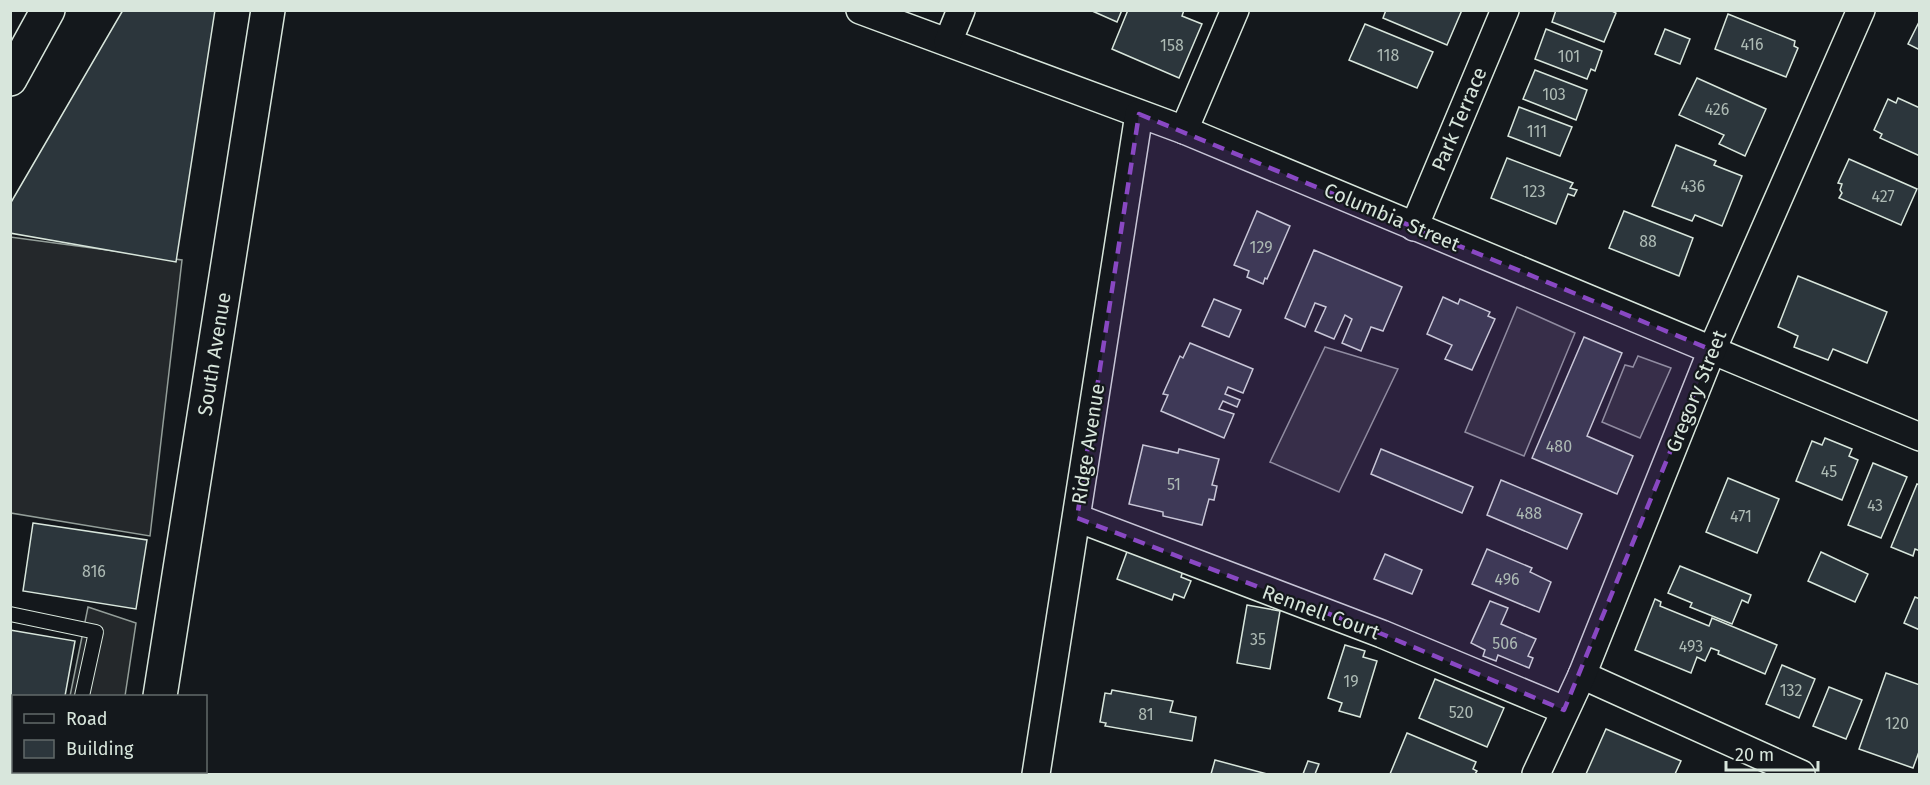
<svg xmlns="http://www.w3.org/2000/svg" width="1930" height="785" font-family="'Fira Sans',sans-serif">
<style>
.parking{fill:#24282b;stroke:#939e99;stroke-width:1.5}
.building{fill:#2c363c;stroke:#d8e6dc;stroke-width:1.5}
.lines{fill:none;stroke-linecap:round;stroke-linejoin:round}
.service-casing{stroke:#d8e6dc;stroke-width:16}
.minor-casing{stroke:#d8e6dc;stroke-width:30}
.tertiary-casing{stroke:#d8e6dc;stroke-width:36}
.motorway-casing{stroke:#d8e6dc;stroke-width:36}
.service{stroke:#14181c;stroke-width:14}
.minor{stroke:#14181c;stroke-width:27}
.tertiary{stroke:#14181c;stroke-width:33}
.motorway{stroke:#14181c;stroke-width:33}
.marked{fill:#8948c3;fill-opacity:0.2;stroke:#8948c3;stroke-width:4.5;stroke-dasharray:12 8;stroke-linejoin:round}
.labels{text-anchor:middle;stroke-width:4.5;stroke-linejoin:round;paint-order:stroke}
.number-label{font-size:16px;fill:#adbab4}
.street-label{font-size:20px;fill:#d8e6dc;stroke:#14181c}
</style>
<rect width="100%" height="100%" fill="#14181c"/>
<g class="parking">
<polygon points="10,237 182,260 150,536 11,513"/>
<polygon points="1517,307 1575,333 1524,456 1465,432"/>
<polygon points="1325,347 1398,369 1339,492 1270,462"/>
<polygon points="1638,356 1671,368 1640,438 1602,422 1625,365 1633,367"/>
<polygon points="88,607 136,623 125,696 70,696"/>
</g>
<g class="building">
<polygon points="123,10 215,10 176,262 10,233 10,204"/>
<polygon points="1090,10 1122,10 1117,22"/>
<polygon points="1128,10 1184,10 1182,16 1202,24 1179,78 1112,49"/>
<polygon points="1386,10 1462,10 1447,45 1383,18"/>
<polygon points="1556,10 1610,10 1616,13 1604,42 1552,22"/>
<polygon points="1728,14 1795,41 1794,46 1798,48 1786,77 1715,49"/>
<polygon points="1920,20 1920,50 1908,44"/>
<polygon points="1365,24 1433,52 1417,88 1349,60"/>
<polygon points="1546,29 1602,51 1595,71 1591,69 1587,79 1535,59"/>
<polygon points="1665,29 1690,39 1680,64 1655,54"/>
<polygon points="1535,70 1587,90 1576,120 1523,99"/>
<polygon points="1697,78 1766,109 1745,156 1719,144 1724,135 1679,115"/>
<polygon points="1898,98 1920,108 1920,156 1880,138 1882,134 1874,130 1888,99 1896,103"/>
<polygon points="1519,107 1572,127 1560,156 1508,136"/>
<polygon points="1676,145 1716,161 1714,165 1742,176 1722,226 1695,215 1692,221 1652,206"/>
<polygon points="1507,158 1573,183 1570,188 1577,190 1574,196 1568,194 1556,224 1491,198"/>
<polygon points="1849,159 1917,189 1901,225 1839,198 1842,193 1840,190 1842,184 1838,183"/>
<polygon points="1257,211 1290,226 1267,279 1265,278 1263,284 1247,277 1249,271 1234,265"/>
<polygon points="1624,211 1693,238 1679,276 1609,248"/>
<polygon points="1314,250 1402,287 1383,331 1371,327 1361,351 1342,343 1352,319 1345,315 1334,339 1315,331 1326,307 1315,303 1305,327 1285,318"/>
<polygon points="1798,276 1887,312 1867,363 1833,349 1828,360 1794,347 1798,336 1778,327"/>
<polygon points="1443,297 1458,304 1460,299 1490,312 1488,316 1495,319 1472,370 1445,359 1452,345 1427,334"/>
<polygon points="1214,299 1241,310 1229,337 1202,326"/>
<polygon points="1584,337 1622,353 1587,436 1633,456 1617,494 1532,458"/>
<polygon points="1190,343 1253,369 1243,393 1228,387 1225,394 1240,400 1237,407 1223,401 1219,409 1234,414 1224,438 1161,411 1168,395 1163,394 1180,356 1183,358"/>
<polygon points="1825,438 1852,449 1849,456 1858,460 1842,500 1796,481 1812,441 1822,445"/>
<polygon points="1143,445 1178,453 1179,449 1219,459 1212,485 1217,486 1214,500 1209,499 1202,525 1163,516 1163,512 1129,504"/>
<polygon points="1381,449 1473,487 1462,513 1371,474"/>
<polygon points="1873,463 1907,477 1881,538 1848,525"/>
<polygon points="1728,478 1779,499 1757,553 1706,532"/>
<polygon points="1501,480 1582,514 1567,549 1487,515"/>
<polygon points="1917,484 1920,485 1920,551 1915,549 1913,556 1891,547"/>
<polygon points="33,523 147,540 136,609 23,591"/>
<polygon points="1128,549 1183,571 1181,577 1191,581 1184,598 1174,594 1172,600 1117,579"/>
<polygon points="1487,549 1532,568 1530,572 1551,582 1539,612 1472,584"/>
<polygon points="1821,552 1868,574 1855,602 1808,581"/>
<polygon points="1385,554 1422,570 1412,594 1374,579"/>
<polygon points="1680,566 1751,595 1748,603 1742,600 1732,624 1690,607 1692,603 1668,593"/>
<polygon points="1915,597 1920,599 1920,630 1904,623"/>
<polygon points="1655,599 1661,602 1660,606 1709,626 1712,618 1777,645 1765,674 1718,654 1719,651 1711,648 1705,661 1697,657 1691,673 1635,650"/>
<polygon points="1490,601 1508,608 1501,624 1536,639 1528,656 1533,658 1529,668 1498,655 1496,661 1483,656 1485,650 1471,643"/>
<polygon points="1247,605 1280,611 1270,669 1237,663"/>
<polygon points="10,630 75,641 65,696 14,696 14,736 10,736"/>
<polygon points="1345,645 1365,651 1363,657 1377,661 1360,717 1339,711 1342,703 1328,698"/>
<polygon points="1782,665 1815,679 1799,718 1766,704"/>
<polygon points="1886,673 1920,685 1920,749 1913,768 1859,749"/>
<polygon points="1435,679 1504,708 1487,747 1419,718"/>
<polygon points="1829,687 1862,700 1846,739 1813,726"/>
<polygon points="1112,690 1173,701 1170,712 1196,717 1192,741 1105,726 1106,723 1100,722 1105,693 1111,694"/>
<polygon points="1606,729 1681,761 1675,774 1586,774"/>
<polygon points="1407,733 1476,762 1473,769 1477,771 1475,774 1390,774"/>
<polygon points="1215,760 1267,774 1211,774"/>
<polygon points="1308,761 1319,764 1315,774 1303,774"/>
</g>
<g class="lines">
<g class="service-casing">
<g id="service">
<polyline points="10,614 96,632 82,696"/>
<polyline points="14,772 20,774"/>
<polyline points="65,774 66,772"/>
</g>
</g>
<g class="minor-casing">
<g id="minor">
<polyline points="860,10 1184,130 1920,437"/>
<polyline points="948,42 961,10"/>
<polyline points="1184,130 1235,10"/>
<polyline points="1414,227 1505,10"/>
<polyline points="1077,518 1382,634 1564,710"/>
<polyline points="1582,675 1801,774"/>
<polyline points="1036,774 1139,114"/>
<polyline points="1536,774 1582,675 1712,350 1861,10"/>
</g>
</g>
<g class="tertiary-casing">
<g id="tertiary">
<polyline points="160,696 268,10"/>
<polyline points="148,774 148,772"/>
</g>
</g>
<g class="motorway-casing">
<polyline id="motorway" points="10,79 48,10"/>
</g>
<use href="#service" class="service"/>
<use href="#minor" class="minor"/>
<use href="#tertiary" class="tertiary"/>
<use href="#motorway" class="motorway"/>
</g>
<path class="marked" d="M1139,114l573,236 -148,360 -182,-76 -305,-116z"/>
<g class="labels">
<g class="number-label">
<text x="1752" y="50">416</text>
<text x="1172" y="51">158</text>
<text x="1388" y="61">118</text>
<text x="1569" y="62">101</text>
<text x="1554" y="100">103</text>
<text x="1717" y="115">426</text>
<text x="1537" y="137">111</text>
<text x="1693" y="192">436</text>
<text x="1534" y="197">123</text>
<text x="1883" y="202">427</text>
<text x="1648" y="247">88</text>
<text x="1261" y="253">129</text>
<text x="1559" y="452">480</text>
<text x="1829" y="477">45</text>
<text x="1174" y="490">51</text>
<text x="1875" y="511">43</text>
<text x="1529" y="519">488</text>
<text x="1741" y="522">471</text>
<text x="94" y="577">816</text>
<text x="1507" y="585">496</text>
<text x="1258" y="645">35</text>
<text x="1505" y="649">506</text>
<text x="1691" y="652">493</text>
<text x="1351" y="687">19</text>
<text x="1791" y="696">132</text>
<text x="1461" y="718">520</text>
<text x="1146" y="720">81</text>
<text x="1897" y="729">120</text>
</g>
<g class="street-label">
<text transform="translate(1459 119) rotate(-67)" y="7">Park Terrace</text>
<text transform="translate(1392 217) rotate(23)" y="7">Columbia Street</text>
<text transform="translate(214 354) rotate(-81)" y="7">South Avenue</text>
<text transform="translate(1696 391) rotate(-68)" y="7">Gregory Street</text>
<text transform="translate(1088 444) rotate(-81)" y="7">Ridge Avenue</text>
<text transform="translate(1321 612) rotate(20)" y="7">Rennell Court</text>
</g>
</g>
<rect width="1930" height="785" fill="none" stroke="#d8e6dc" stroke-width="24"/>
<rect x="12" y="695" width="195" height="78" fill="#14181c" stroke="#626a69" stroke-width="1.5"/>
<rect x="24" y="714" width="30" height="9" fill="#14181c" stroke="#626a69" stroke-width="1.5"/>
<text x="66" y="725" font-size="18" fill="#d8e6dc">Road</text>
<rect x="24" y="740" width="30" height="18" fill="#2c363c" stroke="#626a69" stroke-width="1.5"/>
<text x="66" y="755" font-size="18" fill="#d8e6dc">Building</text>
<path d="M1726 761v9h92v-9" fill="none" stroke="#d8e6dc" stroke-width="3"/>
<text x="1735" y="761" font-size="18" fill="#d8e6dc" stroke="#14181c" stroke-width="4.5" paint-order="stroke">20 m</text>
</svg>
